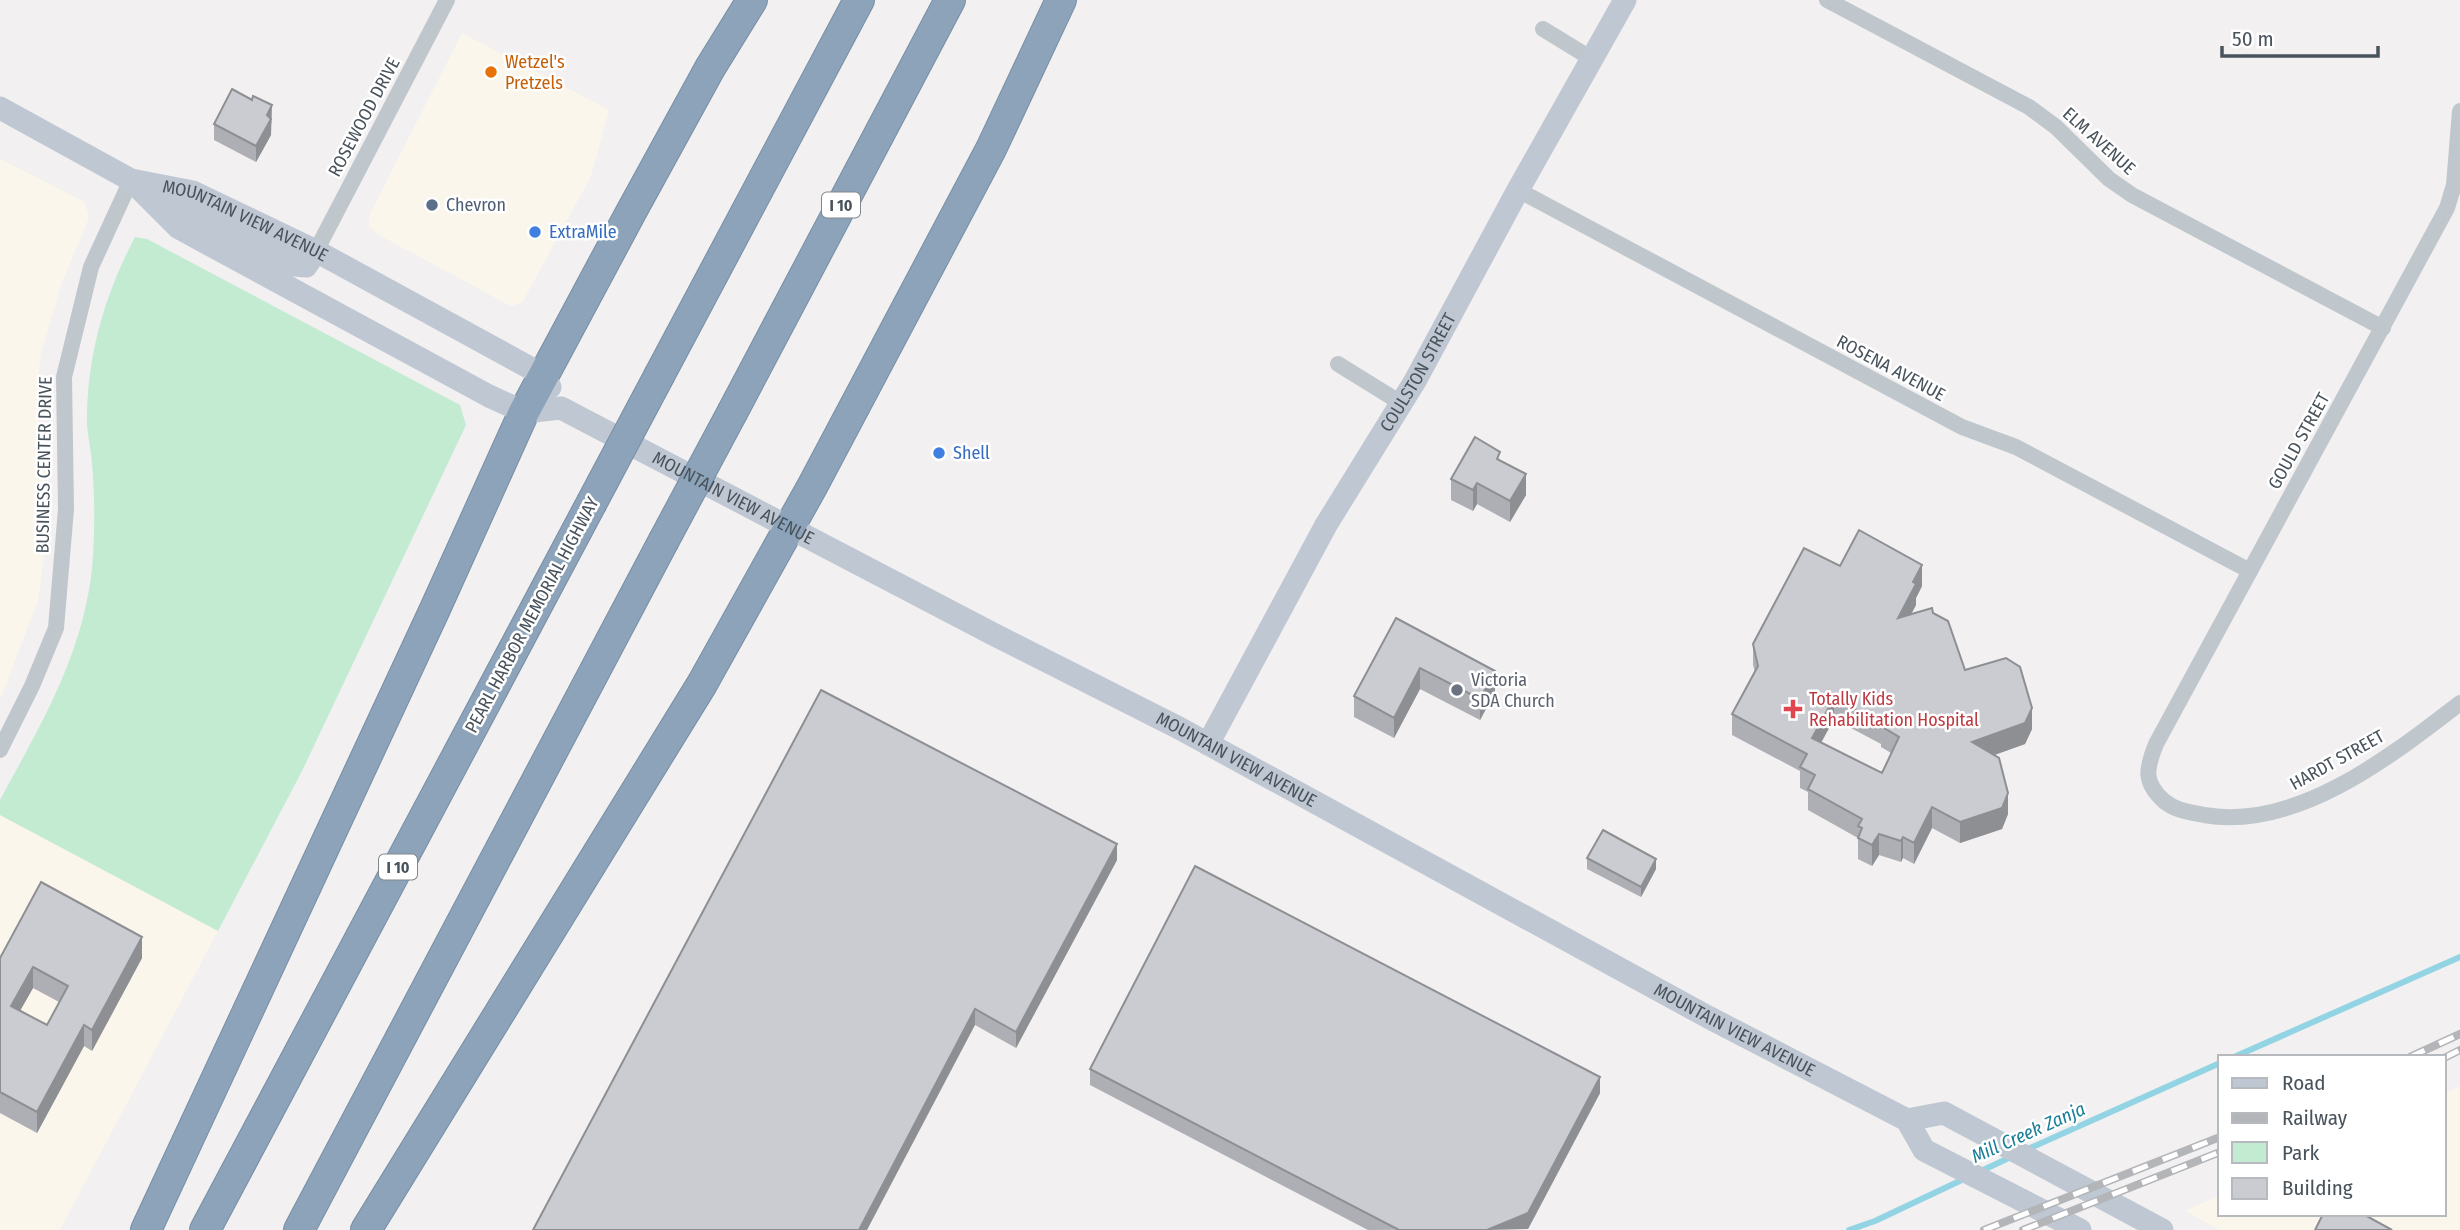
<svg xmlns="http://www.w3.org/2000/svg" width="2460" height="1230" font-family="'Fira Sans Condensed',sans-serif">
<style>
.commercial{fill:#fbf6eb}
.green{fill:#c2ebd2}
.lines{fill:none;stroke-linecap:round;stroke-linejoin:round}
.stream{stroke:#93d4e4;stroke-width:6}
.highway-casing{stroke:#778ea6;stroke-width:32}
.street{stroke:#bfc7cd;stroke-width:16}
.secondary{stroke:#bfc8d2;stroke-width:23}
.highway{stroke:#8ca3ba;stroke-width:30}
.rail-casing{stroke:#b3b5b9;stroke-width:8}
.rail{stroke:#fff;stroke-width:5;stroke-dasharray:16;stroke-linecap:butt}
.highway-bridge-casing{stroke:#778ea6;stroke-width:32;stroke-linecap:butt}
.highway-bridge{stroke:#8ca3ba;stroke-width:30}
.wall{fill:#aeafb5;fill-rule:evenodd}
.shaded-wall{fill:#8d8f93}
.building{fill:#caccd2;stroke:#8d8f93;stroke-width:2;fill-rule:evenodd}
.food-dot{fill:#e8710a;stroke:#fff;stroke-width:2.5}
.service-dot{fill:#5c6f8a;stroke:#fff;stroke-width:2.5}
.shop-dot{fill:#3f7fe0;stroke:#fff;stroke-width:2.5}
.worship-dot{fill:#6b7280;stroke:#fff;stroke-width:2.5}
.health-dot{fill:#e0444e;stroke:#fff;stroke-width:2.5}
.labels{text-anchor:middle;stroke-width:5;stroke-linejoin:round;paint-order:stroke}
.shield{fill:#fff;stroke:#80878d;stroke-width:2}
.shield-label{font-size:16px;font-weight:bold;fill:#49535c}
.food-label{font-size:18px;fill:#c56008;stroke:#fff;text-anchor:start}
.street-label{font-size:18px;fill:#49535c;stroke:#fff}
.service-label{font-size:18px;fill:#4e5e75;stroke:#fff;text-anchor:start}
.shop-label{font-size:18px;fill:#366cbe;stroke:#fff;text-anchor:start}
.worship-label{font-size:18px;fill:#5b616d;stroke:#fff;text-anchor:start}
.health-label{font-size:18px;fill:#be3a42;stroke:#fff;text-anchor:start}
.water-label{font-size:19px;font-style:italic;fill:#197e98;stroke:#fff}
</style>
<rect width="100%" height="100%" fill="#f2f0f0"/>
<g class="commercial">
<polygon points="462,33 609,110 591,176 522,303 511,306 379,235 369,227 369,216"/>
<polygon points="0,159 85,202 89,218 62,283 41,353 36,395 46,489 47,533 38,601 0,700"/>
<polygon points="0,815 218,931 60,1230 0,1230"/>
<polygon points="2460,1086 2460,1230 2220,1230 2185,1211 2220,1195 2220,1214 2444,1214 2444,1094"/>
</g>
<path class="green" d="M135,237l12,2 313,166 6,20 -164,346 -84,160 -218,-116v-15c41,-76 82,-143 92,-231 3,-35 3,-71 0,-106 -1,-14 -5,-29 -5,-43 0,-65 18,-126 48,-183z"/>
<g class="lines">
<g class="stream">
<polyline points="2234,1057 2460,957"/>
<polyline points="2026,1150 2220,1063"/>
<polyline points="1979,1172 2013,1156"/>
<polyline points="1849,1230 1875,1221 1966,1178"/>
</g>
<g class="highway-casing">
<g id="highway">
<polyline points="660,374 859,0"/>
<polyline points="733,411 950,0"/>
<polyline points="146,1230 435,609 524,412 630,214 710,68 752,0"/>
<polyline points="205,1230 591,504"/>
<polyline points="299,1230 663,542"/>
<polyline points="366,1230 702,684 813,485 991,149 1061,0"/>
</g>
</g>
<g class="street">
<polyline points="1827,0 2029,107 2056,127 2109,179 2132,195 2383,328"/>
<polyline points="1543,29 1592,59"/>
<path d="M2460,111l-6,74 -7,23 -291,536c-10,25 -13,38 8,57 12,10 25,11 40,14 93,16 187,-59 256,-112"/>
<polyline points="1518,190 1962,427 2016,447 2250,571"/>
<polyline points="316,251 447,0"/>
<polyline points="1338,364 1401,403"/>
<polyline points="0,750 32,686 56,628 66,509 64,377 91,267 131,180"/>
</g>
<g class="secondary">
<path id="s1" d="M0,108l131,72 48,48 310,168 35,16 37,-4 432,226 186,94 529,289 199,103 17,30 156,80"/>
<path id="s2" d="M131,180l62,12 123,59 227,124 7,12"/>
<polyline points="152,192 294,265 306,266 316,251"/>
<path id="s3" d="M1208,744l118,-219 89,-144 103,-191 107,-190"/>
<polyline points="1907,1120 1944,1113 2162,1230"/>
</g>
<use href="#highway" class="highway"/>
<g class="rail-casing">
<g id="rail">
<polyline points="2410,1057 2460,1034"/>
<polyline points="2444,1058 2460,1050"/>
<polyline points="1984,1230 2220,1137"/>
<polyline points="2023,1230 2220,1152"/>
</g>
</g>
<use href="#rail" class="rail"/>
<g class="highway-bridge-casing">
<g id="highway-bridge">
<polyline points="591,504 660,374"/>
<polyline points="663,542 733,411"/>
</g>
</g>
<use href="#highway-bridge" class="highway-bridge"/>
</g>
<g class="wall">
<polygon points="272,121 271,124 271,135 256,162 214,140 214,124"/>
<polygon points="1500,461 1526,495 1510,522 1477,504 1473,511 1451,500 1451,479"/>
<path d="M1840,566l82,20 -6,12v7l-5,9 22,-1 32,57 67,59 -7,15 -31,11 14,59 -6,15 -42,14 -28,-15 -18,36 -11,-6 -2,4 -22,-7 -7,11 -14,-7v-21l-50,-28v-18l-8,-4v-17l-68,-36v-21l23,-42 -2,-7v-21zM1834,719l47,25v3l10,6 -9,20 -61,-30z"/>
<polygon points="1396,618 1495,692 1480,720 1420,689 1394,738 1354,717 1354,696"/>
<polygon points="1587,858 1656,869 1641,897 1587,869"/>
<polygon points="1117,860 1016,1048 975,1025 533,1230"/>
<path d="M0,958h142l-50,93 -8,-5 -47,87 -37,-20zM33,988l26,14 -12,23 -27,-15z"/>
<polygon points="1090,1069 1600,1093 1528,1229 1368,1230 1090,1085"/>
</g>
<g class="shaded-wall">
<polygon points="272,105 271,135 256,162 256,146 267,115"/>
<polygon points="1526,474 1526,495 1510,522 1510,501"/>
<polygon points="1477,483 1477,504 1473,511 1473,490"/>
<polygon points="1922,565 1922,586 1916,598 1916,605 1898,639 1898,618 1913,582"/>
<polygon points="1420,668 1420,689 1394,738 1394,718"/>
<polygon points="1495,671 1495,692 1480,720 1480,699"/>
<polygon points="1834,698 1834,719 1812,759 1812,738"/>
<polygon points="2032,708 2032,729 2025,744 1972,763 1972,742"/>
<polygon points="2008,793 2008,814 2002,829 1960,843 1960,822"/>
<polygon points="1932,807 1932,828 1914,864 1914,843"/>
<polygon points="1879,834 1879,855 1872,866 1872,845"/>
<polygon points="1903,837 1903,858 1901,862 1901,841"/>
<polygon points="1117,844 1117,860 1016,1048 1016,1032"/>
<polygon points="1656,859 1656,869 1641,897 1641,887"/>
<polygon points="142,937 142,958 92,1051 92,1030"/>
<polygon points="33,967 33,988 11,1027 11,1006"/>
<polygon points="975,1009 975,1025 867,1230 859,1230"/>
<polygon points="84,1025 84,1046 37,1133 37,1112"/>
<polygon points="1600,1077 1600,1093 1528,1229 1487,1230"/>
</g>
<g class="building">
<polygon points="232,89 252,100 253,96 272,105 267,115 271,119 256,146 214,124"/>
<polygon points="1475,437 1500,452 1497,459 1526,474 1510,501 1477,483 1473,490 1451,479"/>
<path d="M1859,530l63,35 -9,17 3,2 -18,34 34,-10 1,5 15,8 17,49 41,-12 14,9 12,41 -7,15 -53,19 27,16 9,35 -6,15 -42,14 -28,-15 -18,36 -11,-6 -2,4 -22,-7 -7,11 -14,-7 4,-10 -4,-2 4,-7 -54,-30 7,-14 -15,-8 7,-13 -75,-40 26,-48 -5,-22 51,-96 36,18zM1834,698l49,26 -2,2 18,11 -17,36 -70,-35z"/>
<polygon points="1396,618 1495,671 1480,699 1420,668 1394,718 1354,696"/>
<polygon points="821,690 1117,844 1016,1032 975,1009 859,1230 533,1230"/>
<polygon points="1603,830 1656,859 1641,887 1587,858"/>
<polygon points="1195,866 1600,1077 1528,1213 1487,1230 1399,1230 1090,1069"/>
<path d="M41,882l101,55 -50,93 -8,-5 -47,87 -37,-20v-134zM33,967l35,19 -21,39 -36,-19z"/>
<polygon points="2323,1214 2363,1214 2392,1230 2315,1230"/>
</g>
<circle class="food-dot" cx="491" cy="72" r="7"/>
<circle class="service-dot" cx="432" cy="205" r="7"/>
<g class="shop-dot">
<circle cx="535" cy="232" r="7"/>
<circle cx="939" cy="453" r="7"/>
</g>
<circle class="worship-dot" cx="1457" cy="690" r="7"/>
<path class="health-dot" d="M1789.5 698.5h7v7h7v7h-7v7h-7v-7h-7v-7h7z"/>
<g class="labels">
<g class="shield">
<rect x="822" y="192.5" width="38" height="25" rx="5"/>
<rect x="379" y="854.5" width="38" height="25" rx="5"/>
</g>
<g class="shield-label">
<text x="841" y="211">I 10</text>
<text x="398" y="873">I 10</text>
</g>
<g class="food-label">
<text x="505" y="68">Wetzel's<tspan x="505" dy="21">Pretzels</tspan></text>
</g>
<g class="street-label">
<text transform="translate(364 117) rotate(-62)" y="6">ROSEWOOD DRIVE</text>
<text transform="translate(2099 141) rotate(42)" y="6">ELM AVENUE</text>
<text dy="6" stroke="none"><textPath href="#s2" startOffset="122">MOUNTAIN VIEW AVENUE</textPath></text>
<text transform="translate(1891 368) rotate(28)" y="6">ROSENA AVENUE</text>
<text dy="6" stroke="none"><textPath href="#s3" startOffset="427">COULSTON STREET</textPath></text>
<text transform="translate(2299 441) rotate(-61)" y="6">GOULD STREET</text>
<text transform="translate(44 465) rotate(-89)" y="6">BUSINESS CENTER DRIVE</text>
<text dy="6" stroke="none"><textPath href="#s1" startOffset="840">MOUNTAIN VIEW AVENUE</textPath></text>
<text transform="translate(532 615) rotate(-62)" y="6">PEARL HARBOR MEMORIAL HIGHWAY</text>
<text dy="6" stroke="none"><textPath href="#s1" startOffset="1407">MOUNTAIN VIEW AVENUE</textPath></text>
<text transform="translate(2337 760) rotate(-29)" y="6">HARDT STREET</text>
<text dy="6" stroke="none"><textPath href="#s1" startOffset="1974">MOUNTAIN VIEW AVENUE</textPath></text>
</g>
<g class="service-label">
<text x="446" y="211">Chevron</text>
</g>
<g class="shop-label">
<text x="549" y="238">ExtraMile</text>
<text x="953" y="459">Shell</text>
</g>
<g class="worship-label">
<text x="1471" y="686">Victoria<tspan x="1471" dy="21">SDA Church</tspan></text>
</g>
<g class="health-label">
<text x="1809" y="705">Totally Kids<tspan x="1809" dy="21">Rehabilitation Hospital</tspan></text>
</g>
<g class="water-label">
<text transform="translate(2028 1132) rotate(-24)" y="7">Mill Creek Zanja</text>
</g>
</g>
<rect x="2218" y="1055" width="228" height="161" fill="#ffffff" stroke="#b6babe" stroke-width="2"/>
<rect x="2232" y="1078" width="35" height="10" fill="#bfc8d2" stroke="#b6babe" stroke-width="2"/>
<text x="2282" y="1090" font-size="21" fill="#49535c">Road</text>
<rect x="2232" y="1113" width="35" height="10" fill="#b3b5b9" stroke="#b6babe" stroke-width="2"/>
<text x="2282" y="1125" font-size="21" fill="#49535c">Railway</text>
<rect x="2232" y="1142" width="35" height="21" fill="#c2ebd2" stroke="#b6babe" stroke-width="2"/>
<text x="2282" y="1160" font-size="21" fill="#49535c">Park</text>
<rect x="2232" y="1178" width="35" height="21" fill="#caccd2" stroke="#b6babe" stroke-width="2"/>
<text x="2282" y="1195" font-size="21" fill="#49535c">Building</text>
<path d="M2222 46v10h156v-10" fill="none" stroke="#49535c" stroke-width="3.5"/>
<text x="2232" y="46" font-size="21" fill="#49535c" stroke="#ffffff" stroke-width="5" paint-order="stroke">50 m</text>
</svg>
